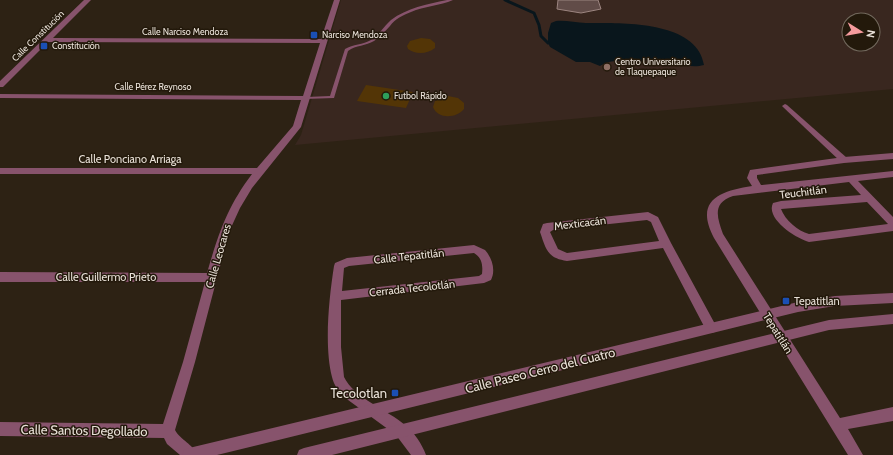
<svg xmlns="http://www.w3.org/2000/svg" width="893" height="455" font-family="Cabin,sans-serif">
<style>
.education{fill:#39271f;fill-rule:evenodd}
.green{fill:#533506}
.water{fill:#09161c}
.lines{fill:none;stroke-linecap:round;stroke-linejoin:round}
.stream{stroke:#09161c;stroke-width:3}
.building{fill:#614c48;stroke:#9c8580}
.service{fill:#87536c;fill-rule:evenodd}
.pedestrian{fill:#87536c;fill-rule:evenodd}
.minor{fill:#87536c;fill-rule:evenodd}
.tertiary{fill:#87536c;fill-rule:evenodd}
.transit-dot{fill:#1a4fb4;stroke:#23190b;stroke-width:1.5}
.education-dot{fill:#8d6e63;stroke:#23190b;stroke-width:1.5}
.leisure-dot{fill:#2e9e5b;stroke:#23190b;stroke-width:1.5}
.labels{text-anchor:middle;stroke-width:3;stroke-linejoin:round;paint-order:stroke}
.far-street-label{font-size:9px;fill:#e9e1d8;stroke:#23190b}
.far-poi-label{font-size:9px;fill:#e9e1d8;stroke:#23190b;text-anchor:start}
.street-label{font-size:11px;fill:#e9e1d8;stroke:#23190b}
.poi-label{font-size:11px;fill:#e9e1d8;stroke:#23190b;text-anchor:start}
.near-street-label{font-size:13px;fill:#e9e1d8;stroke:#23190b}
.near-poi-label{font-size:13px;fill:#e9e1d8;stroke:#23190b;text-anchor:end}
</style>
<rect width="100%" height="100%" fill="#2d2214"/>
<path class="education" d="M341,0h552v89l-598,56 6,-10zM849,20h24v24h-24z"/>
<g class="green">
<path d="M421,38l9,1 5,4v5c-8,6 -19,7 -27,1l-1,-3 3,-5z"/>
<polygon points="366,85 413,92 406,108 357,101"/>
<path d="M448,96l10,2 6,5v6c-7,9 -26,11 -31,-2l2,-6z"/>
</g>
<path class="water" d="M556,21c10,-1 20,2 30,2 35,0 111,-3 118,42 -18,5 -28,-6 -45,-6 -8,-1 -15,3 -22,3 -13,0 -25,-4 -37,4l-10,-4h-14l-26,-15 -2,-4v-10l3,-10z"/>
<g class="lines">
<polyline class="stream" points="505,0 534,13 539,25 541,36 548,43"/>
</g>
<polygon class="building" points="558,0 598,0 601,9 581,13 557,9"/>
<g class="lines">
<path class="service" d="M447,0h6c-13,6 -29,6 -42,12 -8,3 -16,7 -21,14 -5,5 -10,11 -16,15 -8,5 -18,4 -26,10l-14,47 -30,1v-1l2,-1 24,-1 15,-47c8,-5 18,-4 26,-9 8,-5 13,-14 20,-20 16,-12 36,-16 56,-20z"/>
<polygon class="pedestrian" points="785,104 787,105 847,158 848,160 847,162 841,162 783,107 782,106"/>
<g class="minor">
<path d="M84,0h7l-38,38 268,1 13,-39h6l-39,127 -49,61 -12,20 -11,24 -34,130 -20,68c5,10 19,14 21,25h-16l-13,-11 -3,-6 -164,-2v-14l163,2 20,-62 22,-80h-205v-10l207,1c11,-38 20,-66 45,-99h-252v-6h257l36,-42 8,-26 -301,-2v-4l303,2 17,-53 -272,-1 -45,45h-3v-6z"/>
<path d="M893,153v6l-49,4 -87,12v3l4,7 132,-14v6l-35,4 35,36v14l-84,11c-12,-3 -44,-23 -36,-39l8,-2 80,-6 -12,-13 -116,14c-21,7 -16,21 -10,38l117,184 53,-11v14l-45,8 15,26h-15l-134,-217c-20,-38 6,-47 38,-52l-5,-8 3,-8 94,-13zM867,202l21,22 -79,10c-11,-3 -24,-14 -28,-25z"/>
<path d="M648,212l10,5 13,26 44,81 2,4 -2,4 -4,1 -4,-1 -44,-84 -96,13c-20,-3 -21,-12 -27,-29l3,-8 4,-1zM647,220l4,2 8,19 -92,12 -9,-4 -8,-17 3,-2z"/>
<path d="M474,245l11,5c7,8 11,20 6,30l-7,3 -143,17v47l3,30c10,21 44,33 61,48 9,7 17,19 21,30h-15l-15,-20 -52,-38c-6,-6 -10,-12 -12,-20 -8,-31 -3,-79 2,-111l1,-3 12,-5zM474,253c8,5 9,12 8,21l-3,2 -137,15 2,-23 5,-2z"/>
</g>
<g class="tertiary">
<polygon points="893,293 893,303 835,306 798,312 217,455 182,455 184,450 189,448 798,302 835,296"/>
<polygon points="893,314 893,324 829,330 332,455 297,455 299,450 304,448 829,320"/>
</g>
</g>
<g class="transit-dot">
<rect x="310" y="31" width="8" height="8" rx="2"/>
<rect x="40" y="42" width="8" height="8" rx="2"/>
<rect x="782" y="297" width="8" height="8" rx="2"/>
<rect x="391" y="389" width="8" height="8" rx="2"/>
</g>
<circle class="education-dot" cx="607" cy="67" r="4"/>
<circle class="leisure-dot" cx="386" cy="96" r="4"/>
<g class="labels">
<g class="far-street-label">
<text x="185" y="35">Calle Narciso Mendoza</text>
<text transform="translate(38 36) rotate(-44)" y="3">Calle Constitución</text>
<text x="153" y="90">Calle Pérez Reynoso</text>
</g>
<g class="far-poi-label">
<text x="322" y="38">Narciso Mendoza</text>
<text x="52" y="49">Constitución</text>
<text x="615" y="65">Centro Universitario<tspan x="615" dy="10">de Tlaquepaque</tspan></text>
<text x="394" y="99">Futbol Rápido</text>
</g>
<g class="street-label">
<text x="130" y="163">Calle Ponciano Arriaga</text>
<text transform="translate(803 192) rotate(-7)" y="4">Teuchitlán</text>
<text transform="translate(580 223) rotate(-7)" y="4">Mexticacán</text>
<text transform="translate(218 256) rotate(-74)" y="4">Calle Leocares</text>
<text transform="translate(409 256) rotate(-6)" y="4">Calle Tepatitlán</text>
<text x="106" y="281">Calle Guillermo Prieto</text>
<text transform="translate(412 288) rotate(-6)" y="4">Cerrada Tecolotlán</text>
<text transform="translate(778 333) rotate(58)" y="4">Tepatitlán</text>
</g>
<g class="poi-label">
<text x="794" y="305">Tepatitlan</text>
</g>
<g class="near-street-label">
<text transform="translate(540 370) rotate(-14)" y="5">Calle Paseo Cerro del Cuatro</text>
<text transform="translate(84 430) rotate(1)" y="5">Calle Santos Degollado</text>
</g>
<g class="near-poi-label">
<text x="387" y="398">Tecolotlan</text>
</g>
</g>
<g transform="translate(861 32) rotate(101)"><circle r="19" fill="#23190b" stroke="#72695d"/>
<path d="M0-3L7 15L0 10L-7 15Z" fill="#f59b9d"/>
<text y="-6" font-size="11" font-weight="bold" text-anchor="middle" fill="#e9e1d8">N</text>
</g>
</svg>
